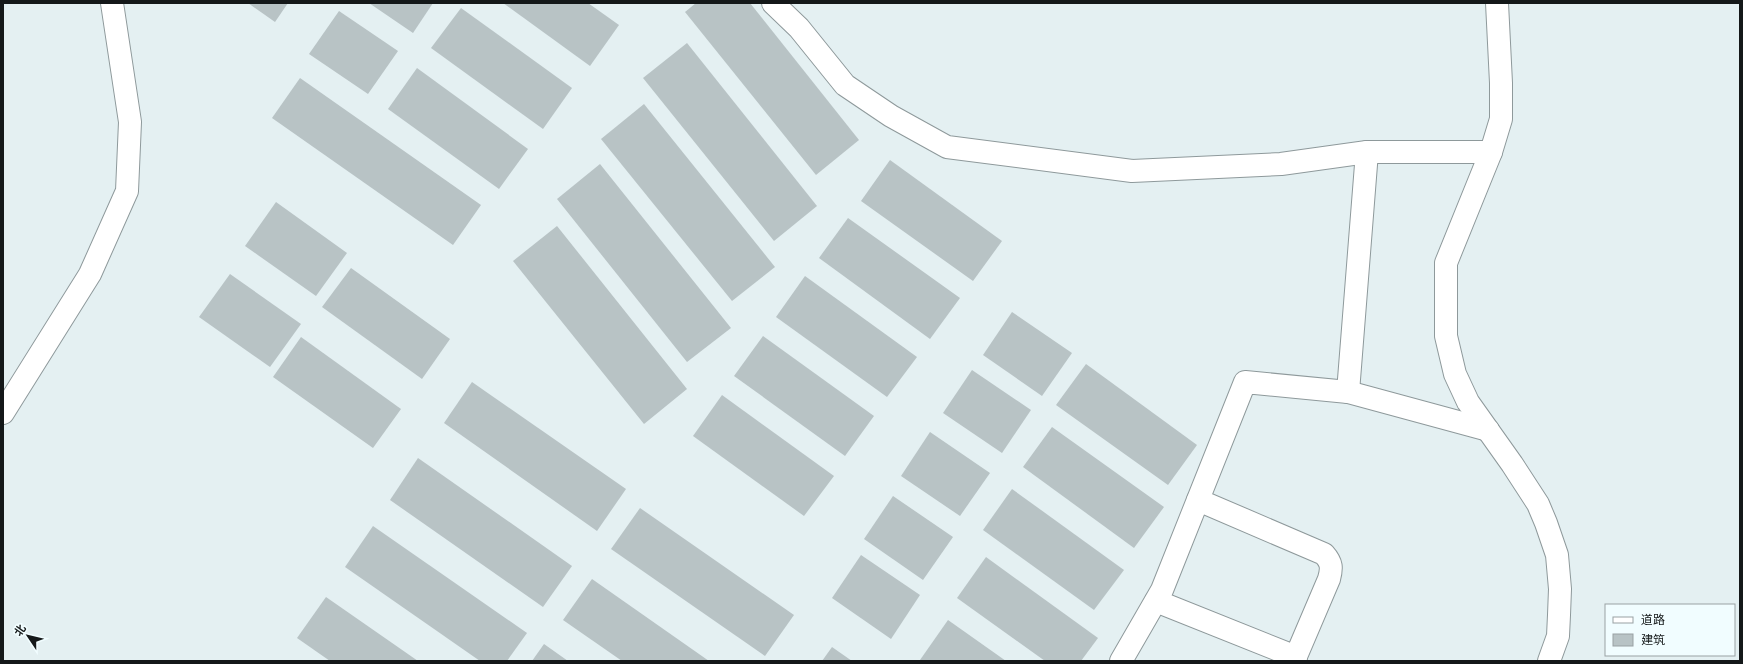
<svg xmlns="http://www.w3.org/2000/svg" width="1743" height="664" font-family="'Space Grotesk','Noto Sans SC',sans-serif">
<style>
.building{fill:#b8c3c5}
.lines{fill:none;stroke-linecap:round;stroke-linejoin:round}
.minor-casing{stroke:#8e999b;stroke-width:24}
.minor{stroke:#fff;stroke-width:22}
</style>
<rect width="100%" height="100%" fill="#e4f0f2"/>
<g class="building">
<polygon points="248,3 288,3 275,22"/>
<polygon points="369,3 433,3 413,33"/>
<polygon points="503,3 588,3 619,25 590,66"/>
<polygon points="696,3 750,3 859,140 816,175 685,12"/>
<polygon points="461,8 572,88 543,129 431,48"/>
<polygon points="339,11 398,51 368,94 309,54"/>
<polygon points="687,43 817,206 774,241 643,78"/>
<polygon points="417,68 528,149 499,189 388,109"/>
<polygon points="300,78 481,205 453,245 272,118"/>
<polygon points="644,104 775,267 732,301 601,139"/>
<polygon points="890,160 1002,241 973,281 861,201"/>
<polygon points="600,164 731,328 687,362 557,199"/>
<polygon points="276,202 347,253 316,296 245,246"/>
<polygon points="848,218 960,298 930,339 819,258"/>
<polygon points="557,226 687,389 644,424 513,261"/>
<polygon points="351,268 450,339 422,379 322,307"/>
<polygon points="230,274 301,324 270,367 199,317"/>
<polygon points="805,276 917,357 887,397 776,317"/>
<polygon points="1012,312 1072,353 1042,396 983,355"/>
<polygon points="763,336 874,416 845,456 734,376"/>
<polygon points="301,337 401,409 373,448 273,377"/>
<polygon points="1086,364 1197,445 1168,485 1056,405"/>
<polygon points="972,370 1031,410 1002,453 943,413"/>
<polygon points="472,382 626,489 597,531 444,423"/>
<polygon points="722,395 834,476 804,516 693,436"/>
<polygon points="1052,427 1164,507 1134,548 1023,467"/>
<polygon points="930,432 990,473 960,516 901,476"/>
<polygon points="418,458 572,566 543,607 390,500"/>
<polygon points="1012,489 1124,570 1094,610 983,530"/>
<polygon points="893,496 953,537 923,580 864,539"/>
<polygon points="640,508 794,615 765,656 611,549"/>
<polygon points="373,526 527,633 507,661 480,661 345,567"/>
<polygon points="861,555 920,595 891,639 832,598"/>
<polygon points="986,557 1098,638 1081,661 1045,661 957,598"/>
<polygon points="592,579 709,661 622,661 563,620"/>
<polygon points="326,597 418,661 330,661 297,638"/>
<polygon points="948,620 1006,661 921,661 920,660"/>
<polygon points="544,644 568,661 532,661"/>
<polygon points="832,647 852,661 822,661"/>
</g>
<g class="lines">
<g class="minor-casing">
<g id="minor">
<polyline points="773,3 799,28 845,85 891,116 947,147 1132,171 1281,164 1367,152 1491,152"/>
<polyline points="1497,3 1501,83 1501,119 1491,152 1446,263 1446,336 1455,374 1468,402 1512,464 1538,504 1546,523 1557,555 1560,589 1559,615 1558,636 1549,661"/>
<polyline points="1348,392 1488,430"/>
<polyline points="3,413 90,274 127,191 130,122 112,3"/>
<path d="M1198,500l126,54c8,9 8,14 5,25l-35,82"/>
<polyline points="1156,601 1296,657"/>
<polyline points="1121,661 1162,590 1245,382 1348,392 1367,152"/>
</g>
</g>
<use href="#minor" class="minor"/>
</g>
<rect width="1743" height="664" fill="none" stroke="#141819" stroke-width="8"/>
<rect x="1605" y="604" width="130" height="52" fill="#f1fdff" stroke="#99a1a3"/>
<rect x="1613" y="617" width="20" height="6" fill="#ffffff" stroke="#99a1a3"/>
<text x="1641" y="624" font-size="12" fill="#141819">道路</text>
<rect x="1613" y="634" width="20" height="12" fill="#b8c3c5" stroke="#99a1a3"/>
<text x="1641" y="644" font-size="12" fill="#141819">建筑</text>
<g transform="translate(28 636) rotate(305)" stroke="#f1fdff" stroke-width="3" paint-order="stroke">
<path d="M0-3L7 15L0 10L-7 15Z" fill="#141819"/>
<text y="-6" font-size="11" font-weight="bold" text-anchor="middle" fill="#141819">北</text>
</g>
</svg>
